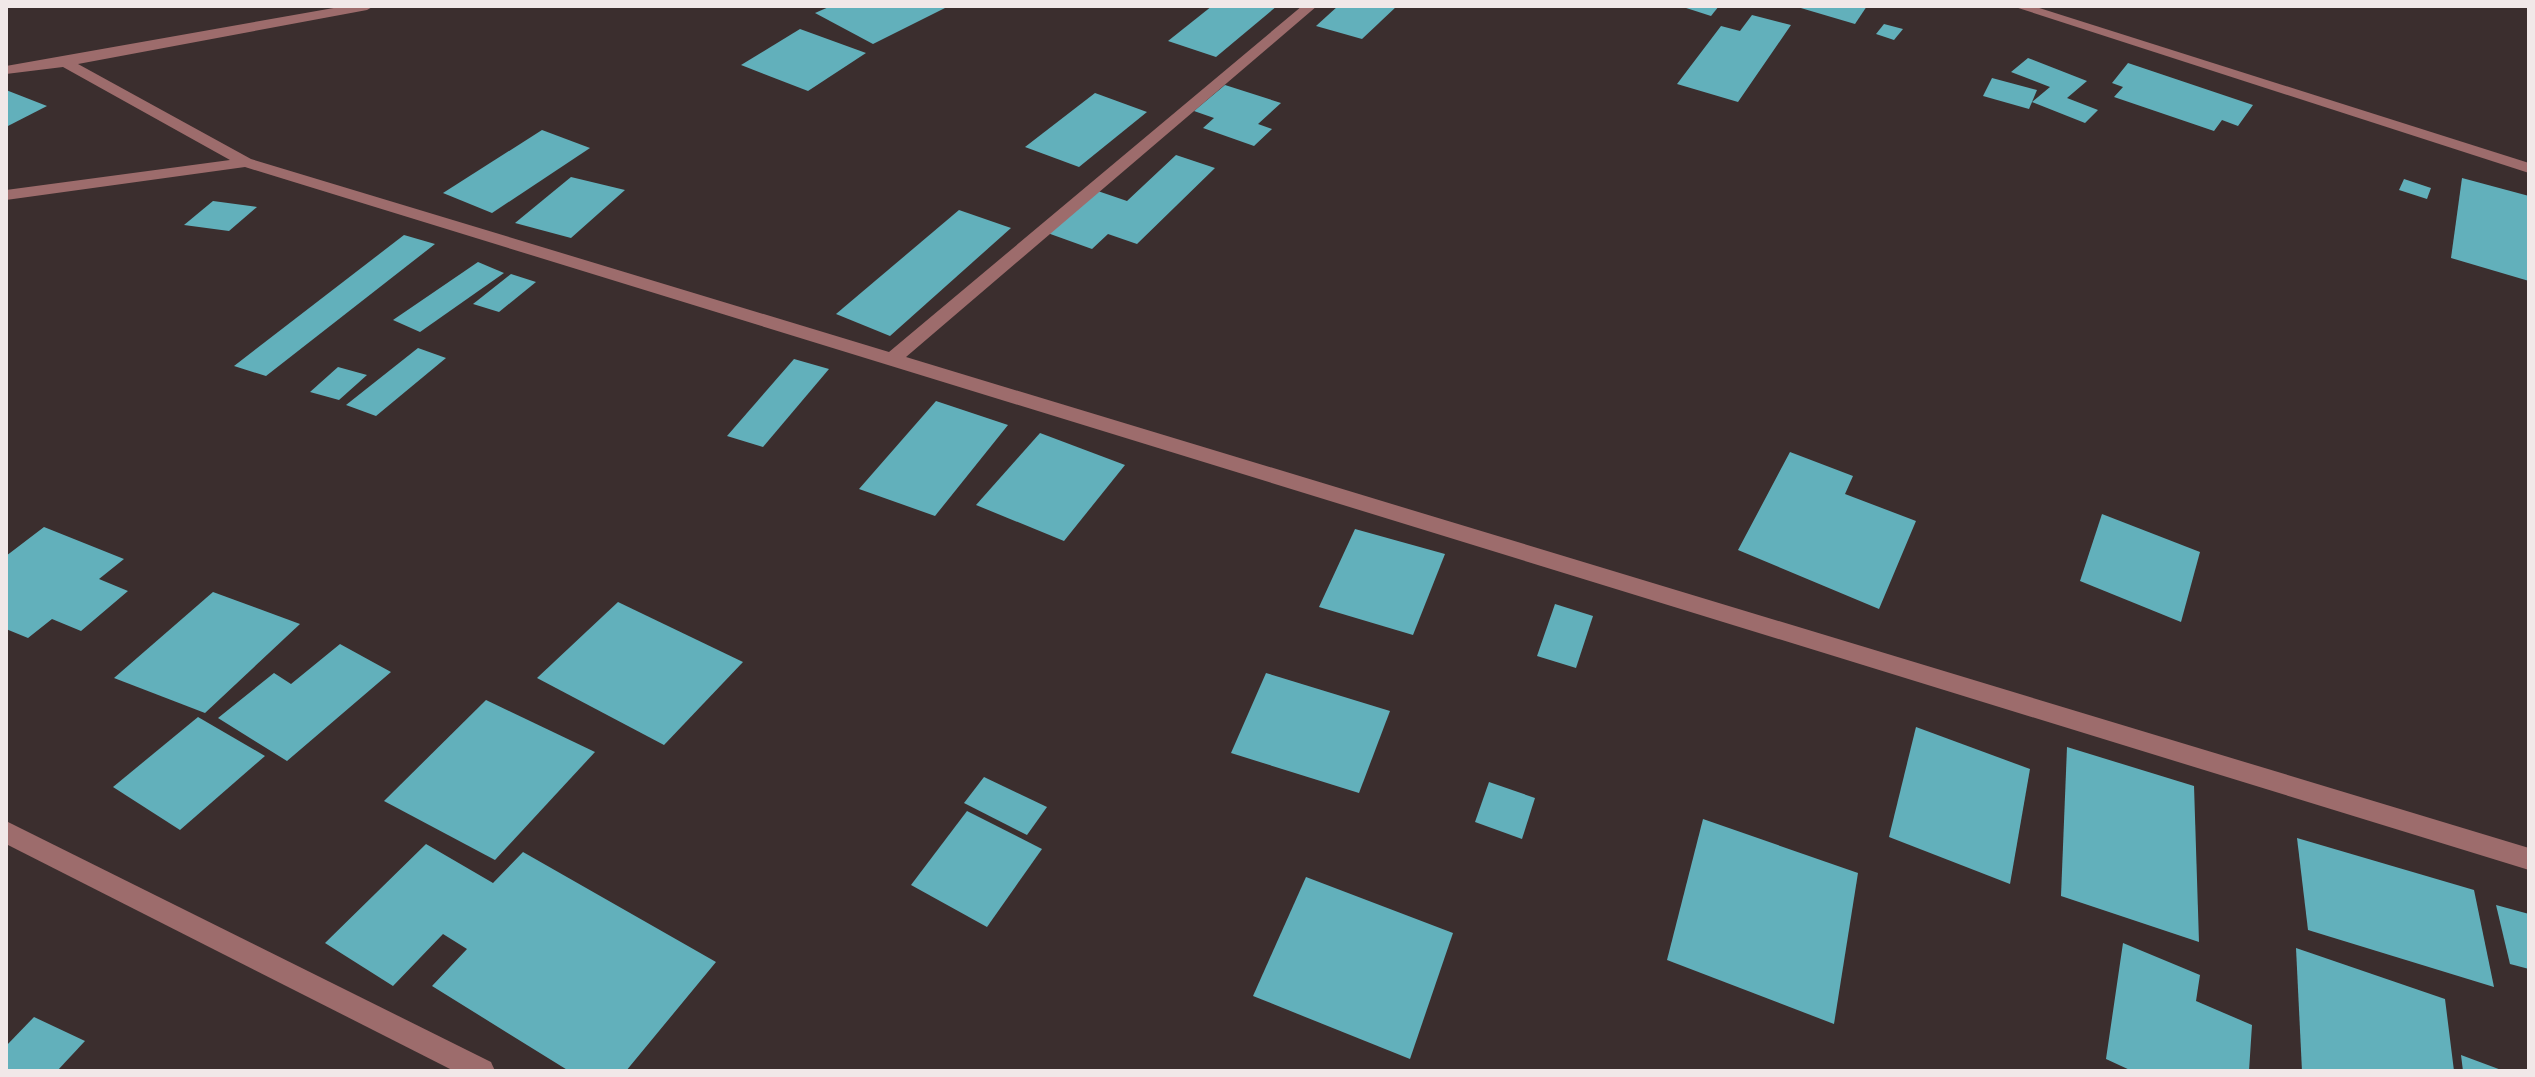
<svg xmlns="http://www.w3.org/2000/svg" width="2535" height="1077" font-family="Signika,sans-serif">
<style>
.building{fill:#62b0bb}
.lines{fill:none;stroke-linecap:round;stroke-linejoin:round}
.minor{fill:#9d6c6c;fill-rule:evenodd}
</style>
<rect width="100%" height="100%" fill="#3b2e2e"/>
<g class="building">
<polygon points="831,6 949,6 873,44 815,13"/>
<polygon points="1212,6 1277,6 1216,57 1168,41"/>
<polygon points="1338,6 1397,6 1362,39 1316,26"/>
<polygon points="1680,6 1719,6 1711,16"/>
<polygon points="1794,6 1867,6 1855,24"/>
<polygon points="1752,15 1791,25 1738,102 1677,84 1721,26 1740,31"/>
<polygon points="1884,24 1903,29 1894,40 1876,34"/>
<polygon points="800,29 866,53 808,91 741,65"/>
<polygon points="2028,58 2087,81 2067,98 2098,110 2085,123 2032,102 2050,87 2011,72"/>
<polygon points="2128,63 2253,105 2238,126 2222,120 2214,131 2114,97 2123,87 2112,83"/>
<polygon points="1992,78 2037,90 2029,109 1983,96"/>
<polygon points="1225,85 1281,103 1258,124 1272,129 1254,146 1203,128 1214,118 1194,111"/>
<polygon points="6,90 47,106 6,127"/>
<polygon points="1095,93 1147,112 1079,167 1025,147"/>
<polygon points="542,130 590,148 492,213 443,193"/>
<polygon points="1176,155 1215,168 1137,244 1108,234 1092,249 1042,231 1089,188 1127,201"/>
<polygon points="571,177 625,190 571,238 515,223"/>
<polygon points="2462,178 2529,196 2529,281 2451,258"/>
<polygon points="2404,179 2431,188 2427,199 2399,190"/>
<polygon points="213,201 257,207 229,231 184,225"/>
<polygon points="959,210 1011,228 890,336 836,314"/>
<polygon points="404,235 435,244 266,376 234,366"/>
<polygon points="478,262 504,273 420,332 393,320"/>
<polygon points="511,274 536,282 499,312 473,304"/>
<polygon points="418,348 446,358 376,416 346,405"/>
<polygon points="794,359 829,369 763,447 727,436"/>
<polygon points="338,367 367,375 339,400 310,392"/>
<polygon points="936,401 1008,425 935,516 859,489"/>
<polygon points="1040,433 1125,465 1064,541 976,505"/>
<polygon points="1790,452 1853,476 1845,494 1916,521 1879,609 1738,550"/>
<polygon points="2102,514 2200,552 2181,622 2080,581"/>
<polygon points="44,527 124,559 99,579 128,591 81,631 52,619 28,638 6,629 6,556"/>
<polygon points="1355,529 1445,554 1413,635 1319,607"/>
<polygon points="213,592 300,624 205,713 114,678"/>
<polygon points="618,602 743,662 664,745 537,678"/>
<polygon points="1555,604 1593,616 1576,668 1537,656"/>
<polygon points="340,644 391,672 287,761 218,718 274,673 291,684"/>
<polygon points="1266,673 1390,711 1359,793 1231,753"/>
<polygon points="486,700 595,752 495,860 384,801"/>
<polygon points="198,717 265,756 180,830 113,787"/>
<polygon points="1916,727 2030,769 2010,884 1889,837"/>
<polygon points="2067,747 2194,786 2199,942 2061,896"/>
<polygon points="984,777 1047,807 1027,835 964,803"/>
<polygon points="1489,782 1535,798 1522,839 1475,822"/>
<polygon points="967,811 1042,849 987,927 911,885"/>
<polygon points="1703,819 1858,873 1834,1024 1667,960"/>
<polygon points="2297,838 2474,890 2494,987 2308,930"/>
<polygon points="426,844 493,883 523,852 716,962 626,1071 569,1071 432,986 467,949 443,934 393,986 325,943"/>
<polygon points="1306,877 1453,933 1410,1059 1253,996"/>
<polygon points="2496,905 2529,914 2529,969 2510,964"/>
<polygon points="2123,943 2200,975 2196,1001 2252,1025 2249,1071 2132,1071 2106,1059"/>
<polygon points="2296,948 2445,999 2454,1071 2302,1071"/>
<polygon points="34,1017 85,1041 57,1071 6,1071 6,1046"/>
<polygon points="2461,1055 2504,1071 2463,1071"/>
</g>
<g class="lines">
<g class="minor">
<polygon points="345,6 374,6 367,10 78,64 251,159 889,352 1302,6 1317,6 906,357 2529,848 2529,870 245,167 6,200 6,190 230,160 63,67 6,74 6,66"/>
<polygon points="2012,6 2033,6 2529,163 2529,173"/>
<polygon points="6,821 491,1062 495,1071 454,1071 6,844"/>
</g>
</g>
<rect width="2535" height="1077" fill="none" stroke="#f1e8e8" stroke-width="16"/>
</svg>
